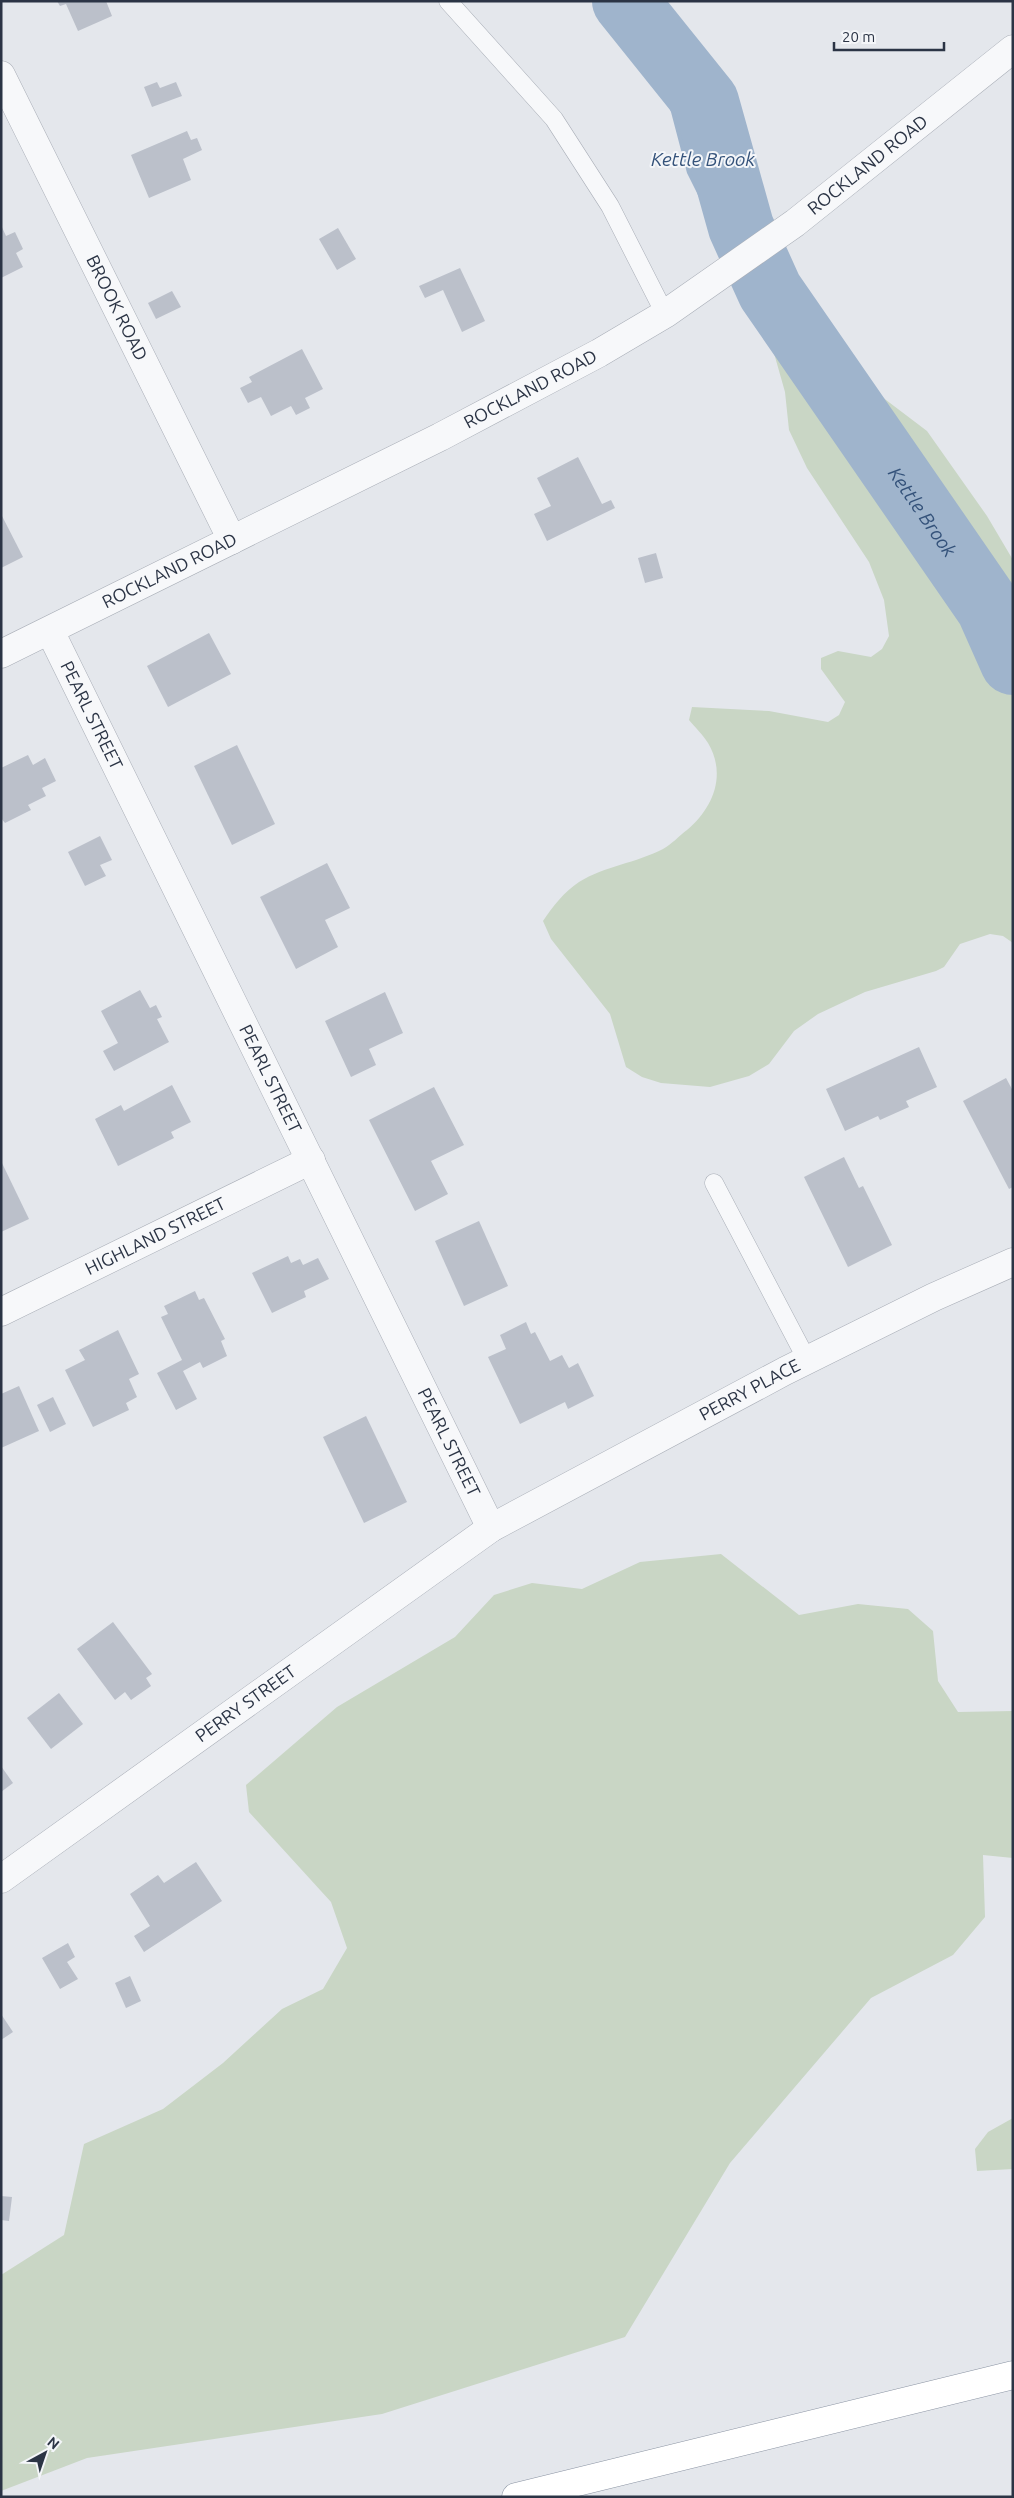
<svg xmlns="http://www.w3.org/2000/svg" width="1014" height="2498" font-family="Ubuntu,sans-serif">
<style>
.green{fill:#c9d6c5}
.water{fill:#9fb4cc}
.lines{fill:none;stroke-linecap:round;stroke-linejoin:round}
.river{stroke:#9fb4cc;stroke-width:66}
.building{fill:#bbc0ca}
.service-casing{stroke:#a9aeb7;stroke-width:19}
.minor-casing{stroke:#a9aeb7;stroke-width:29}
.motorway-casing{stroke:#8b94a3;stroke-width:29}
.service{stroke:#f7f8fa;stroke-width:18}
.minor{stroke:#f7f8fa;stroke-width:28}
.motorway{stroke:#fff;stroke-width:28}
.labels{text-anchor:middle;stroke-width:4;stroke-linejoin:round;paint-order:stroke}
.street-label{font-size:18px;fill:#2b3445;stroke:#f4f6f9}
.water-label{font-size:19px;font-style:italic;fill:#34527a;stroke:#f4f6f9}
</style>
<rect width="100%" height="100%" fill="#e4e7ec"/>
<g class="green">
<path d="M798,312l14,30 12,11 103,78 60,85 26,44v383l-10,-7 -13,-2 -30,10 -16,23 -8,4 -71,21 -47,22 -24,17 -25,33 -20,12 -39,11 -49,-4 -19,-6 -16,-10 -16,-53 -59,-75 -8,-18c10,-15 21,-29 36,-39 26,-16 57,-19 84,-33 9,-5 16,-13 24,-19 26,-22 40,-55 21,-87 -5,-8 -13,-16 -19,-23l3,-13 77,4 59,11 11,-7 6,-13 -24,-33v-11l17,-7 33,6 11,-8 7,-13 -5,-36 -15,-38 -62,-94 -18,-38 -4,-38 -17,-60z"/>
<polygon points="721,1554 799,1615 858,1604 908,1609 933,1631 938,1681 958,1712 1013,1711 1013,1858 983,1855 985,1917 953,1955 871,1998 730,2163 625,2337 382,2414 87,2458 1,2491 1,2275 64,2235 84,2144 163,2109 223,2063 282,2009 323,1989 347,1948 331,1902 249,1812 246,1785 337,1707 455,1637 494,1595 532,1583 582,1589 640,1562"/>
<polygon points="1013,2118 1013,2169 977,2171 975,2149 988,2132"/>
</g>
<path class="water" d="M600,1h56c29,45 49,94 64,145 6,22 9,46 16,67 14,37 38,68 62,99l-30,20 -13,-34 -38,-65 -30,-60 -16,-61 -26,-64z"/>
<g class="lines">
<path class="river" id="s1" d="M625,1l81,101 35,125 29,64 219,317 24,54"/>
</g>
<g class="building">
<polygon points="57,1 106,1 112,16 78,31 66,4 60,6"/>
<polygon points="157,82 160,88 176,82 182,96 152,107 144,87"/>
<polygon points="187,131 191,140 197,138 202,150 183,159 191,180 149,198 131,155"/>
<polygon points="1,225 6,236 15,232 23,249 16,253 23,267 1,278"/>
<polygon points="338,228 356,259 337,270 319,239"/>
<polygon points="460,268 485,321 462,332 443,290 425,298 419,286"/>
<polygon points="172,291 181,307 156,319 148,303"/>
<polygon points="302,349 323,389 305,398 310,408 296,415 291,406 271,416 261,397 248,403 240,388 252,382 249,377"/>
<polygon points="578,457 602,504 611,500 615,508 547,541 534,514 551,506 537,478"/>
<polygon points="1,514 23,557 1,568"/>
<polygon points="656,553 663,578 645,583 638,558"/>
<polygon points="209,633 231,674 168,707 147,666"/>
<polygon points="237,745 275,824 232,845 194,766"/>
<polygon points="28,755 33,765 45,758 56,781 42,788 46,796 28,805 31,810 5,823 1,818 1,768"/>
<polygon points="100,836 112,860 100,865 106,876 85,886 68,852"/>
<polygon points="327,863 350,908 325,920 338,947 296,969 260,897"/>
<polygon points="140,990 150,1008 156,1005 162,1017 157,1019 169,1042 114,1071 103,1051 118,1043 101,1011"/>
<polygon points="385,992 403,1033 369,1049 376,1065 351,1077 325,1021"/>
<polygon points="919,1047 937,1087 906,1101 909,1107 880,1120 878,1116 845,1131 826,1089"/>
<polygon points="1006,1078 1013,1091 1013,1187 1009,1189 963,1101"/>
<polygon points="172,1085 191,1122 171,1132 174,1138 118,1166 95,1119 121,1105 124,1111"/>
<polygon points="434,1087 464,1145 431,1161 448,1194 415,1211 369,1120"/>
<polygon points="844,1157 859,1188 863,1186 892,1245 848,1267 804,1177"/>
<polygon points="1,1161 29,1219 1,1232"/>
<polygon points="479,1221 508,1286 464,1306 435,1241"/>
<polygon points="288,1256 291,1263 300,1259 303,1265 318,1258 329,1279 304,1291 306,1297 272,1313 252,1273"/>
<polygon points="195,1291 199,1300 204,1298 225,1339 221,1341 227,1356 203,1368 200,1362 183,1371 197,1399 176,1410 157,1373 182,1360 161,1317 168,1314 164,1306"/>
<polygon points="526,1322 531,1334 535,1332 550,1361 562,1355 569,1368 578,1363 594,1396 568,1409 565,1402 520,1424 488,1357 506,1349 500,1335"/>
<polygon points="118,1330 139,1374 129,1379 137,1397 126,1403 129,1410 93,1427 65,1370 85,1360 79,1350"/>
<polygon points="19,1386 39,1431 1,1448 1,1394"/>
<polygon points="53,1397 66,1424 50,1432 37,1405"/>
<polygon points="366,1416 407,1502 364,1523 323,1437"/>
<polygon points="113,1622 152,1674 146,1678 151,1686 131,1700 125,1692 115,1700 77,1649"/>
<polygon points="59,1693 83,1724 51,1749 27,1718"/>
<polygon points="1,1766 13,1783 1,1792"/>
<polygon points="196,1862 222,1901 144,1952 134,1936 150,1926 130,1894 158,1875 164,1883"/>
<polygon points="68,1943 75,1957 67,1962 78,1979 60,1989 42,1958"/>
<polygon points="130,1976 141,2001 126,2008 115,1983"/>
<polygon points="1,2014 13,2032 1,2040"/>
<polygon points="1,2196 12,2197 9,2221 1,2220"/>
</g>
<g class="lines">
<g class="service-casing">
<g id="service">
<polyline points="448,1 554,119 610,206 665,314"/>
<polyline points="714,1183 807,1360"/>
</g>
</g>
<g class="minor-casing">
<g id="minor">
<path id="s2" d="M1,75l231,465"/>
<path id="s3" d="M50,631l441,897"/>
<path id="s4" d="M1,654l439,-217 159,-84 66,-39 130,-91 218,-174"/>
<path id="s5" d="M1,1312l310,-152"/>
<path id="s6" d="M1,1879l490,-351 294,-157 149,-74 79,-35"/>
</g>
</g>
<g class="motorway-casing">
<polyline id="motorway" points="516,2497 1013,2375"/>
</g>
<use href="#service" class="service"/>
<use href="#minor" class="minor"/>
<use href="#motorway" class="motorway"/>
</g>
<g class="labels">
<g class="street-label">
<text dy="6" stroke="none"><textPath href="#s4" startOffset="998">ROCKLAND ROAD</textPath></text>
<text dy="6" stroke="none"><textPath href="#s2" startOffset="260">BROOK ROAD</textPath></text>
<text dy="6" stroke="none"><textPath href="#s4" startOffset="592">ROCKLAND ROAD</textPath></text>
<text dy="6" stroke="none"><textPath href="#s4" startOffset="188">ROCKLAND ROAD</textPath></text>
<text dy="6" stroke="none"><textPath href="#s3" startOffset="94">PEARL STREET</textPath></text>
<text dy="6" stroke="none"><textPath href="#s3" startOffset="499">PEARL STREET</textPath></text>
<text dy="6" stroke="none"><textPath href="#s5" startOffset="172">HIGHLAND STREET</textPath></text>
<text dy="6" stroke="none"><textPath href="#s6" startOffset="896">PERRY PLACE</textPath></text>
<text dy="6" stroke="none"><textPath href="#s3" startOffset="904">PEARL STREET</textPath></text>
<text dy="6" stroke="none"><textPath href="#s6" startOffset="301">PERRY STREET</textPath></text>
</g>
<g class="water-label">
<text x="703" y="166">Kettle Brook</text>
<text dy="7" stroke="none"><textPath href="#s1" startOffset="598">Kettle Brook</textPath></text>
</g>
</g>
<rect width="1014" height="2498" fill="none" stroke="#2b3445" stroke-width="5"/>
<g transform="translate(45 2453) rotate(40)" stroke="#f4f6f9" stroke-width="4" paint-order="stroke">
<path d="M0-4L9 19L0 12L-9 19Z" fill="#2b3445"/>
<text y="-8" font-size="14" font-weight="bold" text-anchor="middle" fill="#2b3445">N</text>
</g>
<path d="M834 42v8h110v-8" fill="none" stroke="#2b3445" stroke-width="2.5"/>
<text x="842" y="42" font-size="15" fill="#2b3445" stroke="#f4f6f9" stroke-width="4" paint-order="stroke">20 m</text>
</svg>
